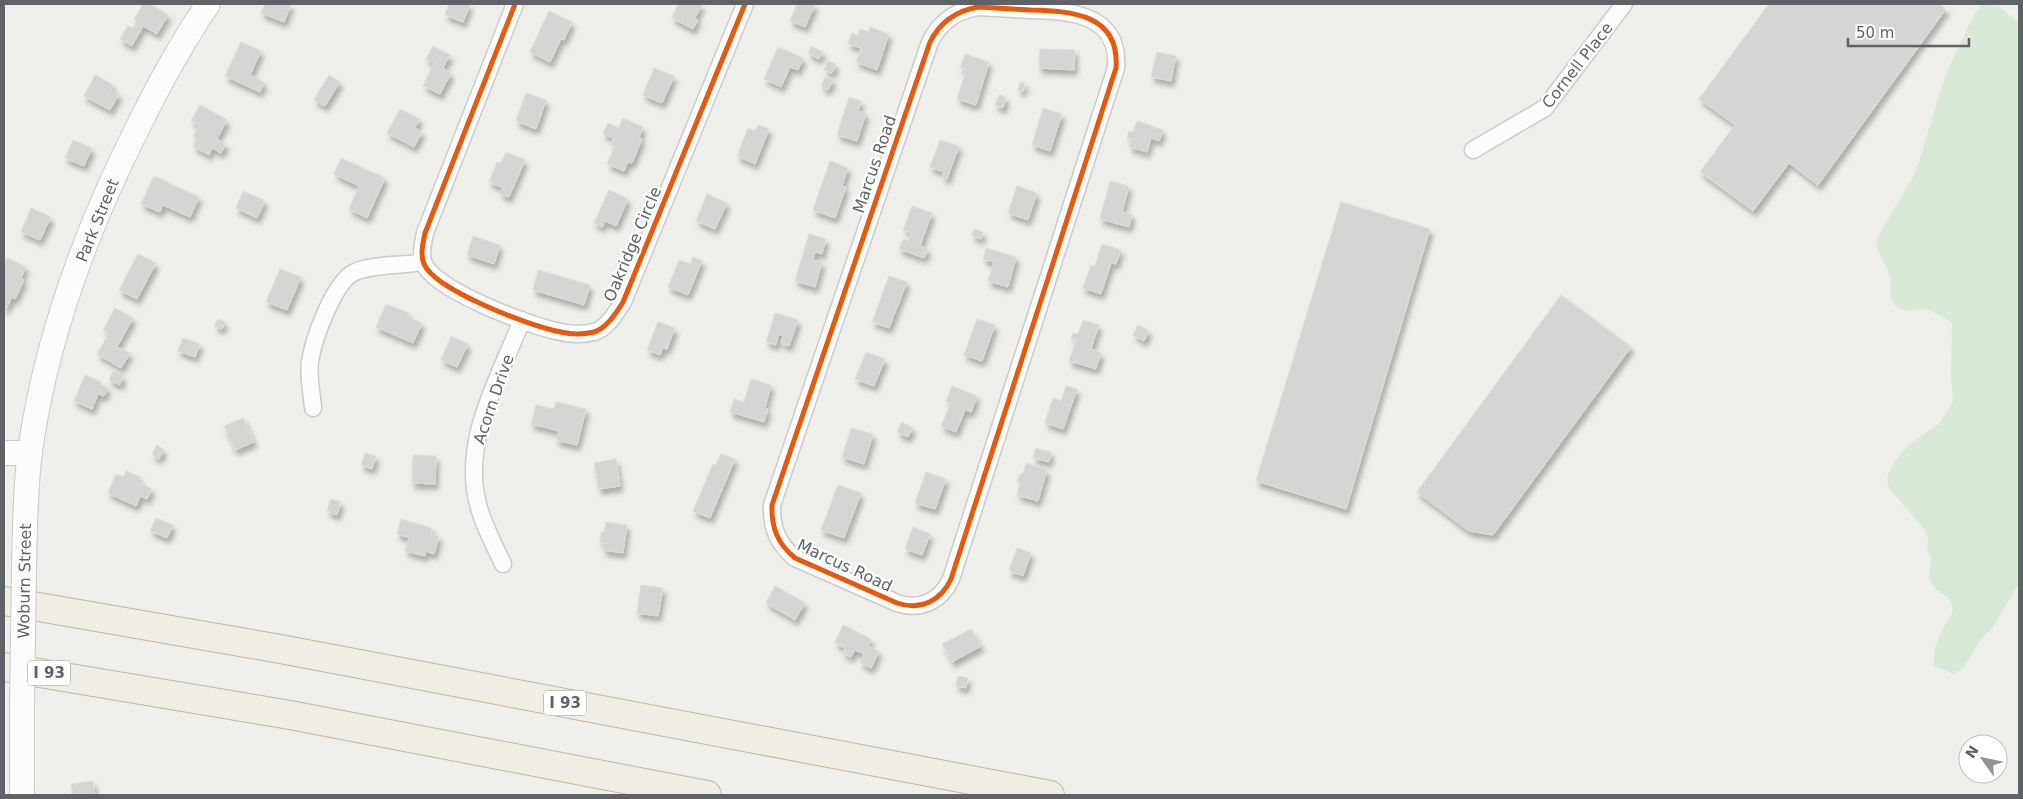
<svg xmlns="http://www.w3.org/2000/svg" width="2023" height="799" font-family="'DejaVu Sans',sans-serif">
<style>
.green{fill:#d9e9d8}
.building{fill:#d5d5d3;stroke:#deddd9;filter:url(#shadow)}
.lines{fill:none;stroke-linecap:round;stroke-linejoin:round}
.street-casing{stroke:#cbcccb;stroke-width:19}
.secondary-casing{stroke:#cacaca;stroke-width:26}
.highway-casing{stroke:#c3b99a;stroke-width:30}
.street{stroke:#fcfcfc;stroke-width:16}
.secondary{stroke:#fcfcfc;stroke-width:24}
.highway{stroke:#efede4;stroke-width:28}
.secondary-bridge-casing{stroke:#cacaca;stroke-width:26;stroke-linecap:butt}
.secondary-bridge{stroke:#fcfcfc;stroke-width:24}
.cycleway-casing{stroke:#fff;stroke-width:8}
.cycleway{stroke:#e8590c;stroke-width:5}
.labels{text-anchor:middle;stroke-width:4.5;stroke-linejoin:round;paint-order:stroke}
.shield{fill:#fff;stroke:#8f9195;stroke-width:1}
.shield-label{font-size:15px;font-weight:bold;fill:#5f6267}
.street-label{font-size:16px;fill:#5f6267;stroke:#fff}
</style>
<defs>
<filter id="shadow"><feDropShadow dx="3" dy="5.5" stdDeviation="2.5" flood-color="#0004"/></filter>
</defs>
<rect width="100%" height="100%" fill="#eeeeea"/>
<path class="green" d="M1982,4h14l23,19v560l-26,44 -14,15 -16,26 -9,6 -20,-8c-2,-21 9,-38 19,-55l-3,-11 -16,-13 -5,-8 2,-21 -4,-9 1,-10 -3,-9 -36,-42 -2,-10 4,-10 10,-15 14,-13 24,-16 14,-23 -2,-28 1,-50c-8,-5 -15,-11 -25,-13 -14,-3 -30,8 -36,-13 -2,-7 0,-14 -1,-20 -4,-13 -13,-23 -14,-37l36,-61 7,-17 26,-86 28,-59z"/>
<g class="building">
<polygon points="143,4 150,4 168,15 157,34 143,26 132,46 120,39 128,26 133,28 137,21 134,19"/>
<polygon points="265,4 291,4 284,22 261,13"/>
<polygon points="449,4 470,4 463,22 445,15"/>
<polygon points="678,4 702,4 695,18 698,20 693,29 672,18"/>
<polygon points="797,4 815,4 805,27 790,21"/>
<polygon points="1769,4 1939,4 1946,9 1818,185 1789,163 1753,211 1700,172 1735,125 1699,99"/>
<polygon points="549,11 572,22 564,40 561,39 550,62 530,52"/>
<polygon points="870,27 889,34 877,70 856,62 861,48 848,44 852,33 858,36 860,29 869,32"/>
<polygon points="241,42 261,51 250,75 264,82 260,92 225,76"/>
<polygon points="433,46 450,55 443,68 451,73 440,94 423,86 434,63 426,59"/>
<polygon points="811,46 823,52 819,59 808,53"/>
<polygon points="778,47 803,58 798,70 790,67 781,87 764,79"/>
<polygon points="1040,49 1075,50 1074,70 1039,68"/>
<polygon points="1157,52 1176,56 1171,81 1151,77"/>
<polygon points="965,54 989,62 976,105 957,99 966,70 960,68"/>
<polygon points="828,61 836,64 832,73 824,70"/>
<polygon points="654,68 674,76 662,103 643,95"/>
<polygon points="95,75 113,85 111,90 119,94 110,110 84,96"/>
<polygon points="329,75 340,82 325,106 314,100"/>
<polygon points="826,76 833,80 828,90 821,86"/>
<polygon points="1020,82 1025,83 1023,91 1018,90"/>
<polygon points="526,93 546,100 536,129 516,121"/>
<polygon points="999,95 1006,97 1003,108 995,105"/>
<polygon points="849,97 861,101 858,111 866,113 857,141 837,135"/>
<polygon points="200,105 227,120 217,139 226,144 221,153 212,148 209,155 193,146 197,139 193,137 199,125 191,121"/>
<polygon points="1043,108 1062,114 1050,151 1032,145"/>
<polygon points="400,109 420,119 415,128 422,132 414,147 387,133"/>
<polygon points="623,118 643,127 639,137 642,139 632,163 628,162 624,171 607,164 615,146 611,145 613,138 603,134 608,123 619,128"/>
<polygon points="1137,121 1163,130 1159,141 1151,138 1147,152 1129,147 1132,139 1127,138 1129,131 1133,132"/>
<polygon points="758,125 769,129 755,164 737,156 748,128 755,131"/>
<polygon points="73,140 92,148 84,166 65,158"/>
<polygon points="940,140 959,146 947,179 942,177 944,172 930,167"/>
<polygon points="506,152 525,160 509,197 500,194 503,188 489,182 497,162 501,163"/>
<polygon points="341,158 385,178 367,218 349,209 359,186 334,174"/>
<polygon points="830,161 848,168 842,186 846,187 835,218 813,210"/>
<polygon points="154,176 199,197 190,217 163,205 160,212 141,204"/>
<polygon points="1110,181 1129,186 1122,212 1132,214 1129,227 1100,219"/>
<polygon points="1017,186 1037,193 1028,220 1008,213"/>
<polygon points="609,190 628,199 616,226 605,221 602,227 594,223"/>
<polygon points="243,191 265,201 257,218 236,208"/>
<polygon points="707,194 727,203 715,229 696,221"/>
<polygon points="1341,202 1430,229 1346,509 1256,481"/>
<polygon points="912,206 932,213 920,246 928,249 924,258 899,249 903,239 908,241 911,233 903,230"/>
<polygon points="31,208 51,217 40,240 21,232"/>
<polygon points="974,229 983,232 981,239 972,236"/>
<polygon points="809,234 826,239 822,254 815,252 813,260 822,262 815,287 795,281"/>
<polygon points="473,236 500,245 494,264 467,255"/>
<polygon points="1102,244 1121,250 1116,264 1111,263 1101,294 1083,288 1091,265 1095,266"/>
<polygon points="986,248 1016,257 1008,287 988,281 994,262 983,259"/>
<polygon points="138,254 156,263 137,299 119,290"/>
<polygon points="693,257 702,261 688,295 668,287 679,260 690,264"/>
<polygon points="7,258 26,267 21,278 24,280 15,299 12,297 6,309 4,308 4,265"/>
<polygon points="280,269 301,277 287,310 266,302"/>
<polygon points="538,270 590,285 584,305 533,290"/>
<polygon points="889,276 907,282 889,328 872,322"/>
<polygon points="1561,295 1631,347 1493,535 1469,531 1417,492"/>
<polygon points="386,304 409,313 407,317 422,323 413,343 376,327"/>
<polygon points="115,308 133,318 117,347 130,353 121,368 97,354 109,334 103,330"/>
<polygon points="775,313 798,320 789,346 781,343 783,336 779,334 776,345 766,342"/>
<polygon points="218,319 225,322 222,329 214,326"/>
<polygon points="977,319 995,325 982,361 964,355"/>
<polygon points="1083,320 1099,325 1091,349 1101,353 1096,369 1069,361 1076,340 1071,339 1073,333 1078,334"/>
<polygon points="658,322 675,328 667,349 663,348 660,355 647,350"/>
<polygon points="1138,325 1149,331 1144,341 1133,335"/>
<polygon points="451,336 468,344 457,367 441,360"/>
<polygon points="183,338 200,344 195,357 178,351"/>
<polygon points="866,352 885,359 874,386 855,379"/>
<polygon points="113,371 123,376 120,385 109,380"/>
<polygon points="85,375 101,382 100,384 108,388 104,396 98,394 92,409 74,401"/>
<polygon points="751,379 771,385 765,408 768,409 764,422 730,412 734,399 744,402"/>
<polygon points="952,386 977,396 971,412 965,410 956,432 941,426 951,403 946,401"/>
<polygon points="1066,386 1077,389 1063,429 1045,423 1053,398 1061,401"/>
<polygon points="556,402 586,409 577,445 556,440 559,431 531,424 536,405 554,409"/>
<polygon points="243,418 254,442 235,450 224,426"/>
<polygon points="902,422 913,428 908,437 897,432"/>
<polygon points="851,428 873,434 864,464 842,457"/>
<polygon points="157,445 164,450 159,459 152,454"/>
<polygon points="1036,448 1051,452 1049,462 1033,458"/>
<polygon points="365,453 376,456 372,469 361,465"/>
<polygon points="721,454 735,459 710,518 693,511 713,464 716,465"/>
<polygon points="413,455 436,456 435,484 412,483"/>
<polygon points="616,459 620,486 599,489 594,463"/>
<polygon points="1026,463 1047,470 1038,501 1017,495 1020,483 1017,482 1020,474 1023,474"/>
<polygon points="126,471 140,477 137,482 152,489 147,499 140,496 136,506 108,493 116,474 123,477"/>
<polygon points="926,472 946,479 935,509 915,503"/>
<polygon points="838,485 861,493 844,538 821,530"/>
<polygon points="331,499 341,502 337,515 327,511"/>
<polygon points="156,518 173,525 167,538 150,531"/>
<polygon points="401,519 432,528 431,534 439,536 434,554 426,551 425,556 405,551 409,538 397,534"/>
<polygon points="606,522 627,525 623,553 603,550 604,543 600,543 601,532 604,532"/>
<polygon points="913,527 930,534 922,555 905,549"/>
<polygon points="1017,548 1031,553 1023,576 1009,571"/>
<polygon points="641,585 663,588 658,616 637,613"/>
<polygon points="775,586 805,603 795,620 766,603"/>
<polygon points="843,625 871,639 868,646 879,651 871,668 860,663 864,654 855,650 851,657 843,653 845,648 835,643"/>
<polygon points="971,629 981,646 952,662 942,644"/>
<polygon points="958,676 968,678 966,688 956,686"/>
<polygon points="93,781 95,795 73,795 71,784"/>
</g>
<g class="lines">
<g class="street-casing">
<g id="street">
<path d="M515,4l-90,229c-2,10 -5,21 -1,31 11,26 104,61 132,67 12,3 26,4 38,1 13,-4 22,-19 29,-30l122,-298"/>
<path d="M978,7c17,1 35,2 53,3 40,1 89,4 85,58l-165,511c-10,22 -31,32 -54,24l-102,-45c-17,-14 -24,-30 -23,-53l158,-463c10,-20 25,-31 48,-35z"/>
<polyline points="1473,150 1545,108 1624,4"/>
<path d="M313,408c-1,-14 -5,-31 -3,-46 3,-22 24,-81 45,-90 18,-8 48,-6 68,-10"/>
<path d="M503,564c-9,-20 -20,-39 -25,-60 -17,-63 22,-128 44,-184"/>
</g>
</g>
<g class="secondary-casing">
<g id="secondary">
<polyline points="4,453 30,453"/>
<path d="M24,568c1,-39 1,-78 6,-117 16,-113 56,-221 107,-322 21,-43 44,-85 71,-125"/>
<polyline points="22,707 22,795"/>
</g>
</g>
<g class="highway-casing">
<g id="highway">
<polyline points="4,601 275,648 1050,795"/>
<polyline points="4,667 290,715 707,795"/>
</g>
</g>
<use href="#street" class="street"/>
<use href="#secondary" class="secondary"/>
<use href="#highway" class="highway"/>
<g class="secondary-bridge-casing">
<polyline id="secondary-bridge" points="22,707 24,568"/>
</g>
<use href="#secondary-bridge" class="secondary-bridge"/>
<g class="cycleway-casing">
<g id="cycleway">
<path d="M515,4l-90,229c-2,10 -5,21 -1,31 11,26 104,61 132,67 12,3 26,4 38,1 13,-4 22,-19 29,-30l122,-298"/>
<path d="M978,7c17,1 35,2 53,3 40,1 89,4 85,58l-165,511c-10,22 -31,32 -54,24l-102,-45c-17,-14 -24,-30 -23,-53l158,-463c10,-20 25,-31 48,-35z"/>
</g>
</g>
<use href="#cycleway" class="cycleway"/>
</g>
<g class="labels">
<g class="shield">
<rect x="28" y="660.5" width="42" height="25" rx="4"/>
<rect x="544" y="690.5" width="42" height="25" rx="4"/>
</g>
<g class="shield-label">
<text x="49" y="678">I 93</text>
<text x="565" y="708">I 93</text>
</g>
<g class="street-label">
<text transform="translate(1577 65) rotate(-52)" y="6">Cornell Place</text>
<text transform="translate(874 164) rotate(-71)" y="6">Marcus Road</text>
<text transform="translate(97 220) rotate(-68)" y="6">Park Street</text>
<text transform="translate(632 244) rotate(-67)" y="6">Oakridge Circle</text>
<text transform="translate(493 399) rotate(-71)" y="6">Acorn Drive</text>
<text transform="translate(845 565) rotate(25)" y="6">Marcus Road</text>
<text transform="translate(24 581) rotate(-89)" y="6">Woburn Street</text>
</g>
</g>
<rect width="2023" height="799" fill="none" stroke="#5f6267" stroke-width="10"/>
<g transform="translate(1983 759) rotate(303)"><circle r="24" fill="#ffffff" stroke="#bfc0c2"/>
<path d="M0-4L9 19L0 12L-9 19Z" fill="#919395"/>
<text y="-8" font-size="14" font-weight="bold" text-anchor="middle" fill="#5f6267">N</text>
</g>
<path d="M1848 38v8h121v-8" fill="none" stroke="#5f6267" stroke-width="2.5"/>
<text x="1856" y="38" font-size="15" fill="#5f6267" stroke="#ffffff" stroke-width="4" paint-order="stroke">50 m</text>
</svg>
